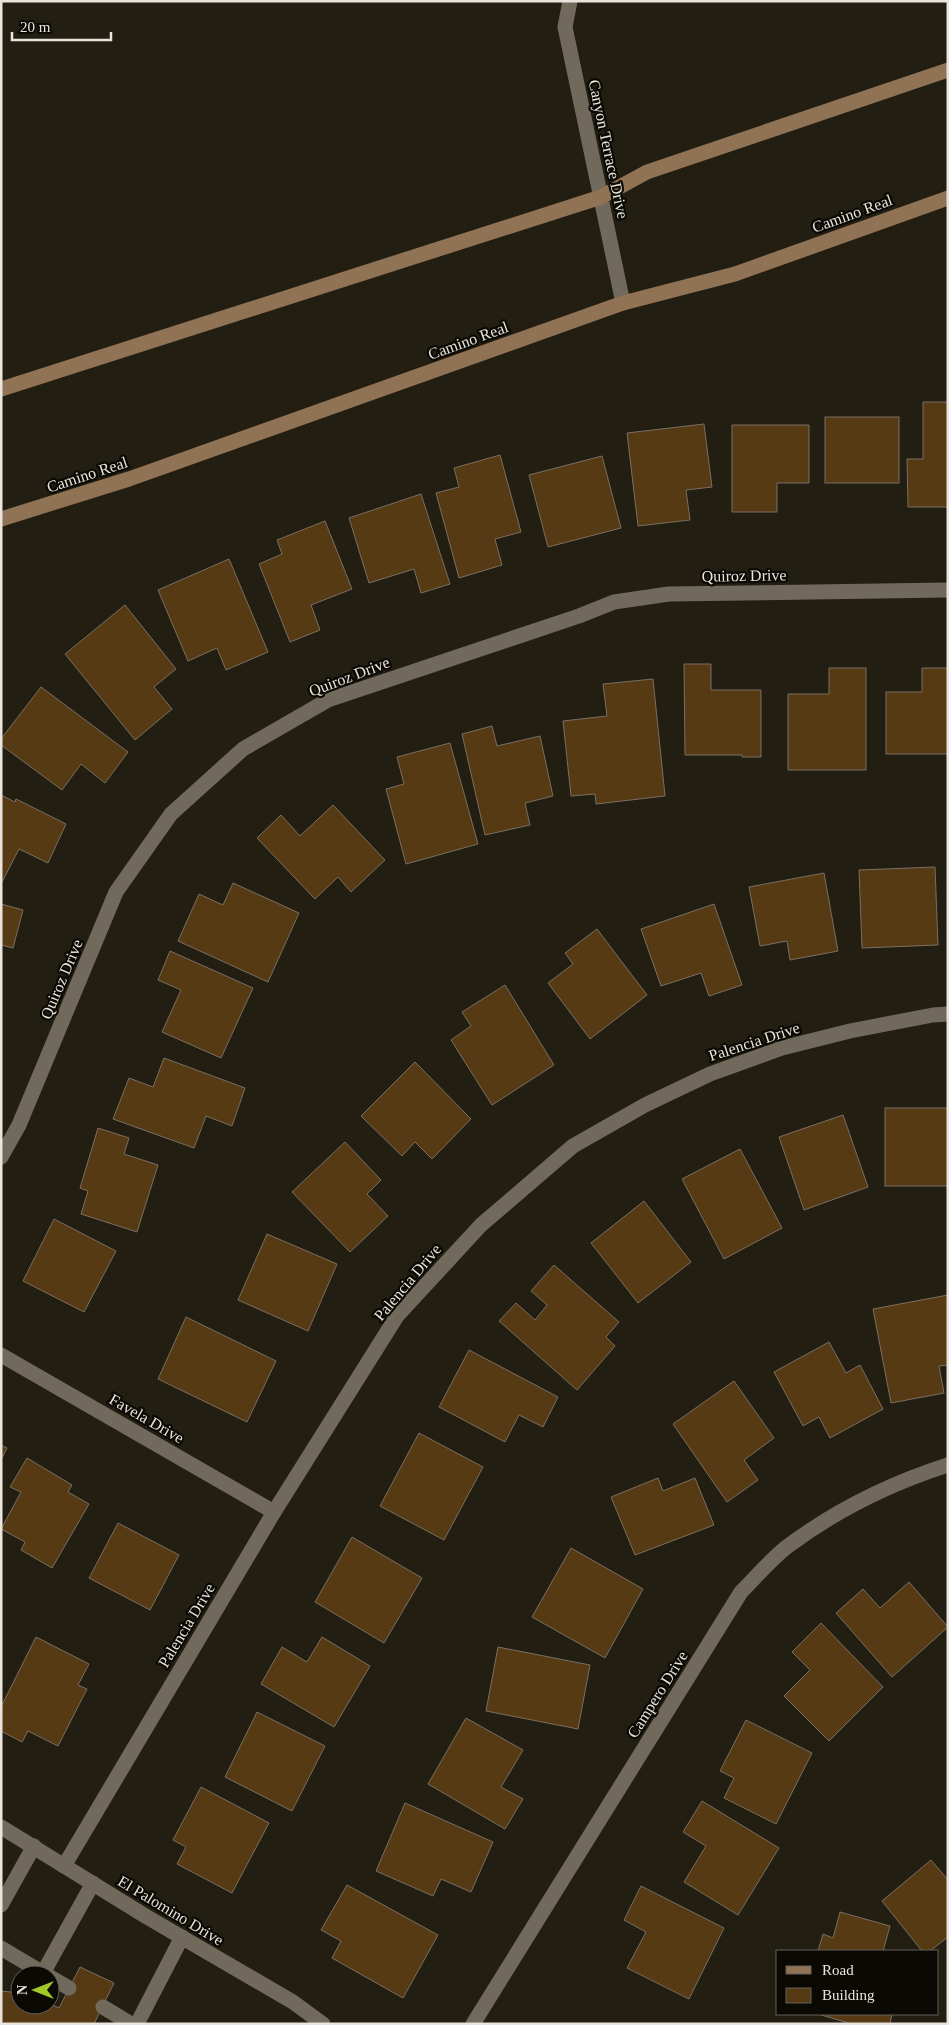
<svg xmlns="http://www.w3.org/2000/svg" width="949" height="2025" font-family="Georgia,serif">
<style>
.building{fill:#563a13;stroke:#7a6f63}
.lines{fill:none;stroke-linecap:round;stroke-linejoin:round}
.lane{stroke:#716a5c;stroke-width:15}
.street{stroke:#716a5c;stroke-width:15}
.secondary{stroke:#907355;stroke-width:15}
.labels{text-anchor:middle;stroke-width:4.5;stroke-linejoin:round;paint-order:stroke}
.street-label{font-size:16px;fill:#e9e5dd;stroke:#0b0904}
</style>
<rect width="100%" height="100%" fill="#231e12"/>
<g class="building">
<polygon points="923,402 948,402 948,507 908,507 907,459 923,459"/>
<rect x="825" y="417" width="74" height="66"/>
<polygon points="704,424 712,487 686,490 690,520 638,526 627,433"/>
<polygon points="732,425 809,425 809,483 777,483 777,512 732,512"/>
<polygon points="500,455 521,532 495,539 502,565 459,578 436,493 459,487 454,468"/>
<polygon points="602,456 621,528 548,547 529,475"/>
<polygon points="421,494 450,584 421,593 414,569 369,583 349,518"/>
<polygon points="325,521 352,589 311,605 320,630 290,642 259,564 282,554 277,540"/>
<polygon points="229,559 268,652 226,670 217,648 188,661 158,590"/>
<polygon points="125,605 176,669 154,687 172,709 135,740 65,654"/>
<polygon points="684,664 711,664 711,690 761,690 761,757 742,757 742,755 685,755"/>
<polygon points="829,668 866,668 866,770 788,770 788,694 829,694"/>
<polygon points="922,668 948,668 948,754 886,754 886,692 922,692"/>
<polygon points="653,679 665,796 596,804 595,794 571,796 563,721 607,716 603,684"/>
<polygon points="41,687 128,752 105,783 81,764 62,790 1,745 1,739"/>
<polygon points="492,726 497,746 540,736 553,796 525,803 530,825 485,835 462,734"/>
<polygon points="450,743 478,844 406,864 386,789 404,784 397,757"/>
<polygon points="1,795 15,802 16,799 66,824 48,863 19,849 1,884"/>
<polygon points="333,805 385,860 351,892 338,877 315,899 257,838 281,815 300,836"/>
<polygon points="935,867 938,945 862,948 859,870"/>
<polygon points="824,873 838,951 790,960 787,941 760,946 749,887"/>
<polygon points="233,883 299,913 268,982 178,941 199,894 223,905"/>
<polygon points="1,904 23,910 13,948 1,945"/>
<polygon points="714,904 742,985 709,996 701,973 661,986 641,929"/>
<polygon points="597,929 647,995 590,1039 548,983 573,964 565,953"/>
<polygon points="170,951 253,988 221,1058 162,1032 181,990 158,980"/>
<polygon points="505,985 554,1065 492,1105 451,1040 471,1026 462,1012"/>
<polygon points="164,1058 245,1088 232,1126 206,1116 194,1148 113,1119 129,1078 153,1087"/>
<polygon points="415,1062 471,1119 432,1159 415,1142 402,1156 361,1116"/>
<rect x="885" y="1108" width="63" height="78"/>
<polygon points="843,1115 868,1187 804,1210 779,1137"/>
<polygon points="98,1128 129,1138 124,1154 158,1165 137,1232 81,1214 88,1191 80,1188"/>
<polygon points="345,1142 381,1180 367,1194 388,1216 350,1252 292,1192"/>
<polygon points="740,1149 782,1228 724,1259 682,1179"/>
<polygon points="644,1201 691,1262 638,1303 591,1243"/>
<polygon points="54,1219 116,1251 84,1312 23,1281"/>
<polygon points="267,1234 337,1264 308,1331 238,1300"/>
<polygon points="554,1265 619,1322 606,1337 615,1346 577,1390 499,1321 516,1303 535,1320 547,1305 531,1291"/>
<polygon points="948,1295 948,1365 939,1366 944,1393 891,1403 873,1309"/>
<polygon points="186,1317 276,1361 247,1422 158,1379"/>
<polygon points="829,1342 846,1373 860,1365 883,1409 830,1438 819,1417 803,1426 774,1372"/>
<polygon points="469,1350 558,1397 543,1427 519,1415 505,1442 439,1407"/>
<polygon points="734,1381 774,1438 744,1460 758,1480 727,1502 673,1424"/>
<polygon points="419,1433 483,1467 444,1540 380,1506"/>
<polygon points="1,1445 7,1448 1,1460"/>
<polygon points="27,1458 72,1485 68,1492 89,1504 52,1568 21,1550 25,1542 1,1529 21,1492 10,1487"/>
<polygon points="658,1478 663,1491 695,1478 714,1525 635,1555 611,1497"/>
<polygon points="118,1523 179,1555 150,1610 89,1578"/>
<polygon points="352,1537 422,1578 384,1643 315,1602"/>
<polygon points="571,1548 643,1589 605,1658 532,1617"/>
<polygon points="909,1582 948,1627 892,1677 836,1613 863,1589 880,1608"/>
<polygon points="821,1623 883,1687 829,1741 784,1696 810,1670 792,1652"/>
<polygon points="36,1637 89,1664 78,1685 87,1689 58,1746 28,1731 22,1742 1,1731 1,1707"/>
<polygon points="322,1637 370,1666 334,1727 261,1684 282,1647 307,1662"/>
<polygon points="498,1647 590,1665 578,1729 486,1711"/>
<polygon points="257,1712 325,1746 292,1811 225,1777"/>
<polygon points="466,1718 523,1750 501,1787 523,1799 505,1829 428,1784"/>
<polygon points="746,1720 812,1753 776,1824 724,1798 734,1778 720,1771"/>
<polygon points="201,1787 269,1823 232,1893 177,1864 186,1847 173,1840"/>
<polygon points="702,1801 779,1848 738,1915 684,1882 706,1846 683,1832"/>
<polygon points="405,1803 493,1842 471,1892 441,1879 433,1896 376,1871"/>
<polygon points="931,1860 948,1880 948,1937 930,1951 922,1951 882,1901"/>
<polygon points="347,1885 438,1935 403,1998 332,1958 341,1941 321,1930"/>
<polygon points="641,1886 724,1928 689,1999 627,1968 646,1932 624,1920"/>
<polygon points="840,1912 890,1926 883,1951 818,1951 823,1934 833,1938"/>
<polygon points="80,1967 114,1983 94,2024 1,2024 1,1991 20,1993 20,2005 50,2004 59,2008"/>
<polygon points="818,2014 892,2014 890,2024 852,2024"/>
</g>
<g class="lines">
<g class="lane">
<polyline points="1,1905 34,1846"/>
<polyline points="1,1948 43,1973 93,1883"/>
<polyline points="50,1977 69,1988"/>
<polyline points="103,2007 131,2024"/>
<polyline points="137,2024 182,1937"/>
</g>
<g class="street">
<polyline points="570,1 565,27 623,303"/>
<polyline points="1,1157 19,1125 116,892 171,814 243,749 328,700 579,616 614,602 669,594 948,590"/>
<polyline points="1,1355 274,1512"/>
<polyline points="1,1827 147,1917 293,2002 323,2024"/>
<polyline points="64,1866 274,1512 397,1316 481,1225 573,1146 645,1105 710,1074 782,1048 850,1031 933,1015 948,1014"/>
<path d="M473,2024l268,-432c15,-15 30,-33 47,-46 47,-35 104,-63 160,-81"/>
</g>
<g class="secondary">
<polyline points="1,389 601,197 647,172 948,70"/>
<polyline points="1,519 129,479 623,303 735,274 948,198"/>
</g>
</g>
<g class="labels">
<g class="street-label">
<text transform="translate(609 149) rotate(78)" y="6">Canyon Terrace Drive</text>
<text transform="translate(852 213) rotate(-20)" y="6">Camino Real</text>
<text transform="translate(468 340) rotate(-20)" y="6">Camino Real</text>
<text transform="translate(87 474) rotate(-18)" y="6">Camino Real</text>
<text transform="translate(744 575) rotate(-1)" y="6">Quiroz Drive</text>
<text transform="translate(349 676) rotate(-21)" y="6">Quiroz Drive</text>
<text transform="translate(61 979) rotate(-67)" y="6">Quiroz Drive</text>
<text transform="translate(754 1041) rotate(-18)" y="6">Palencia Drive</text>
<text transform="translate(407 1282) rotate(-50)" y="6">Palencia Drive</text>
<text transform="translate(147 1418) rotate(30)" y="6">Favela Drive</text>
<text transform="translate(186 1625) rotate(-59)" y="6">Palencia Drive</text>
<text transform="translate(657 1694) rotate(-58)" y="6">Campero Drive</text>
<text transform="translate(171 1910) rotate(31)" y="6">El Palomino Drive</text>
</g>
</g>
<rect width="949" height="2025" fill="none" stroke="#e9e5dd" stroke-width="5"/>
<rect x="776" y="1950" width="162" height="65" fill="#0b0904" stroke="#64615b"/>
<rect x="786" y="1966" width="25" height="8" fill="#907355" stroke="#64615b"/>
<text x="822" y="1975" font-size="15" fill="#e9e5dd">Road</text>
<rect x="786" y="1988" width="25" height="15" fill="#563a13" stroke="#64615b"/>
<text x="822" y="2000" font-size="15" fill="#e9e5dd">Building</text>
<g transform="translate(35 1990) rotate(270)"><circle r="24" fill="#0b0904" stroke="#64615b"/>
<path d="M0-4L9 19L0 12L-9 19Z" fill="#a1c929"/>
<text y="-8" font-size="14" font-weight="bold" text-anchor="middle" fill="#e9e5dd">N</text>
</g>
<path d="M12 32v8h99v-8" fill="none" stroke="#e9e5dd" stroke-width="2.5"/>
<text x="20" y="32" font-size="15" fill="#e9e5dd" stroke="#0b0904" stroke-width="4" paint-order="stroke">20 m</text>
</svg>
